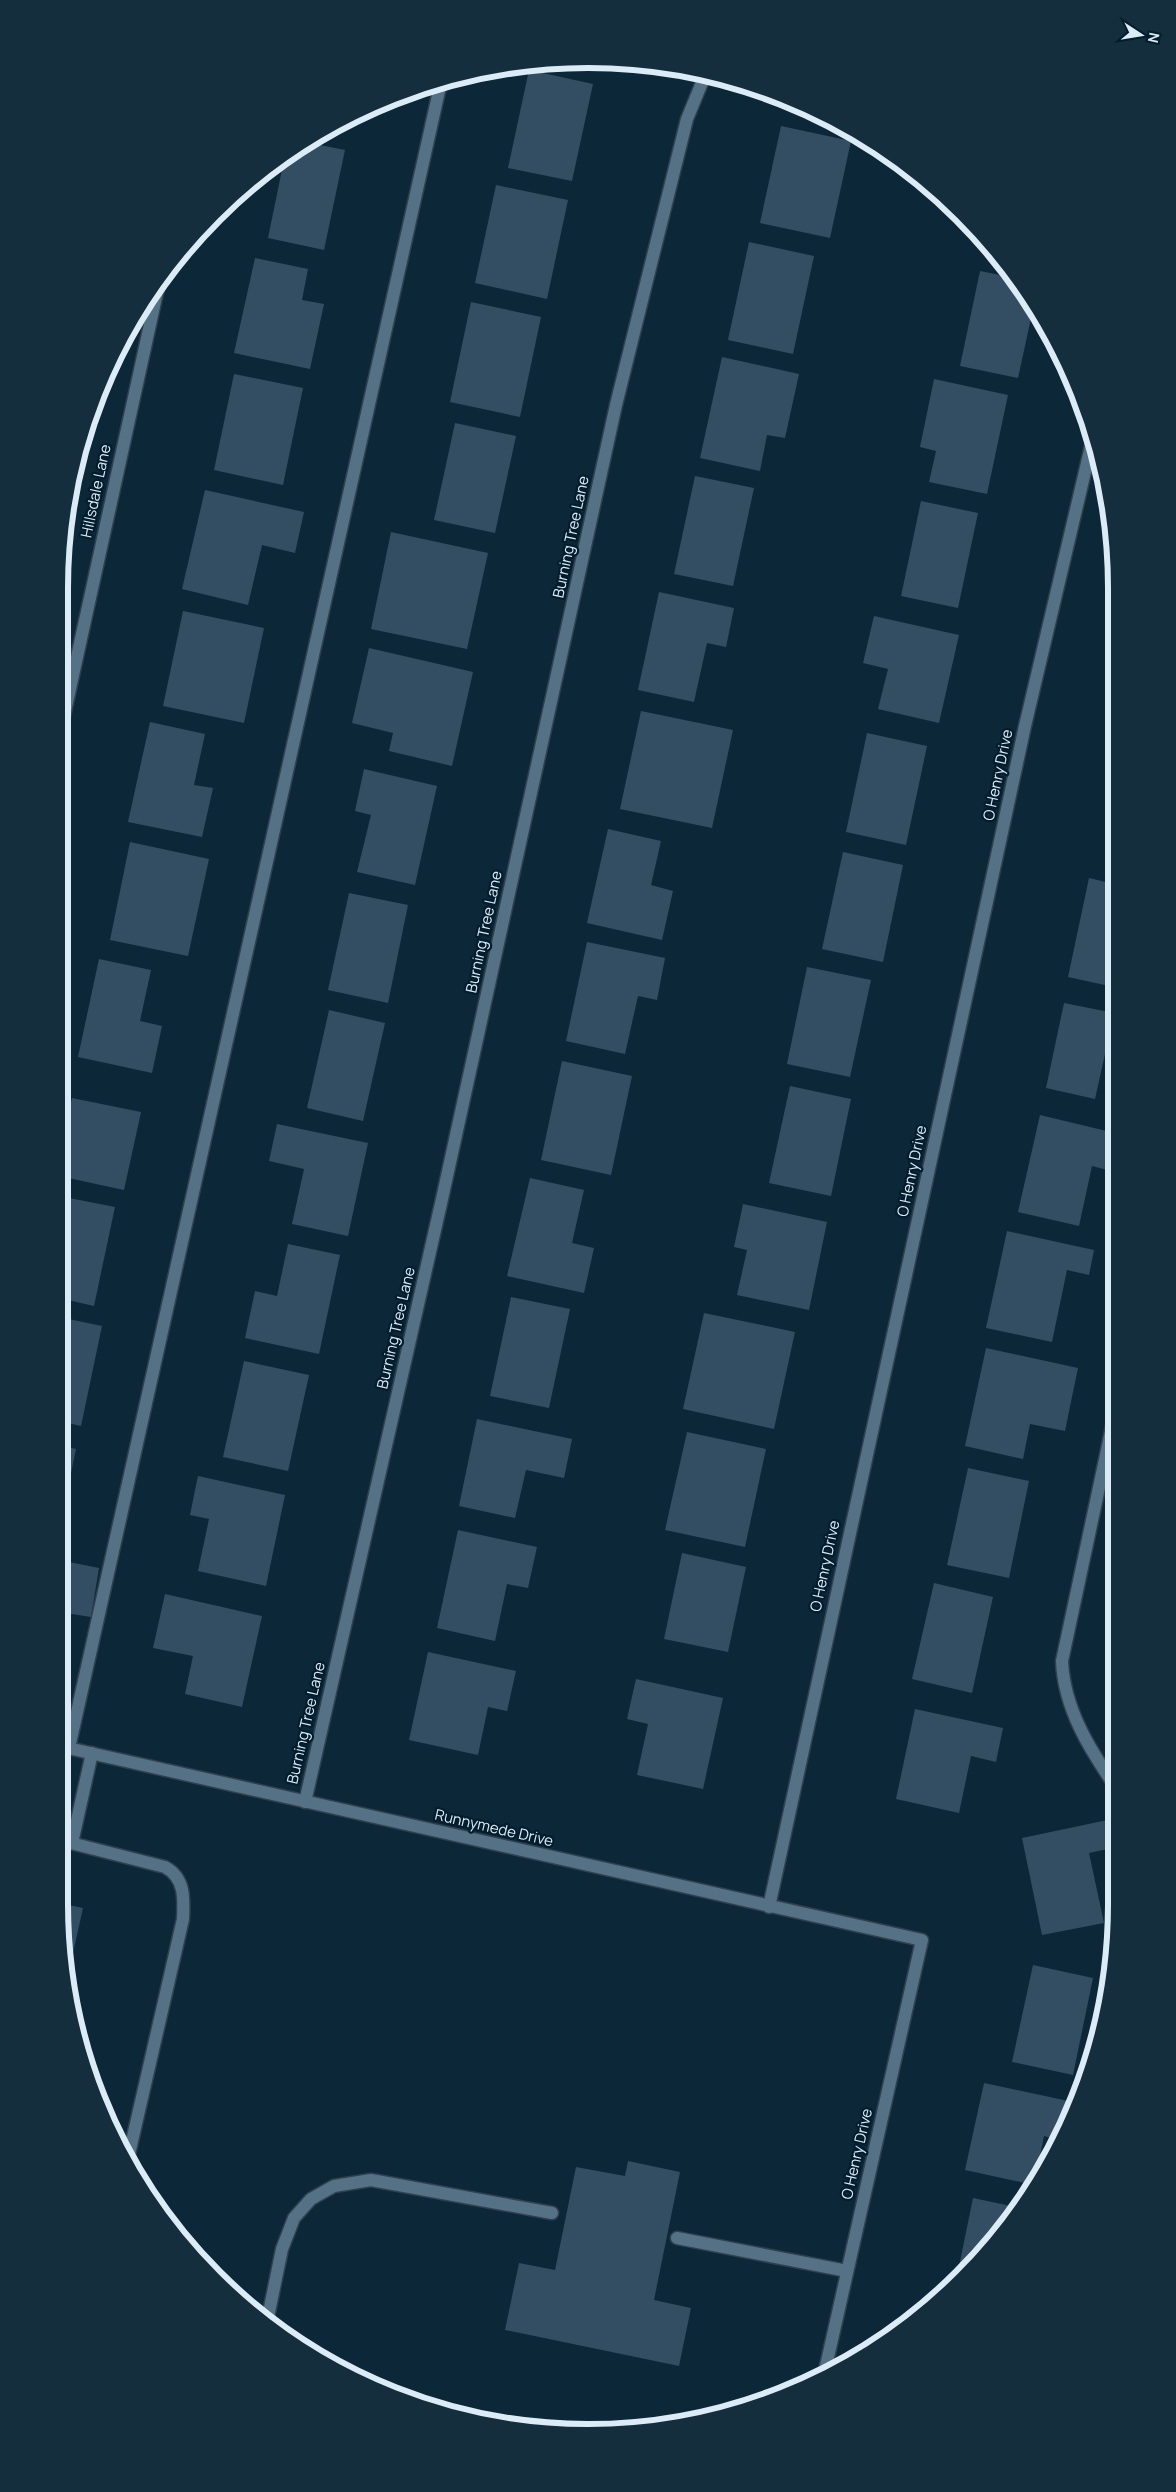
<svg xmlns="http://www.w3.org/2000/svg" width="1176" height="2492" font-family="Manrope,sans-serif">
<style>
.building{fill:#334e62}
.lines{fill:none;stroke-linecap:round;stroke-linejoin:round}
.service-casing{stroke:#30404f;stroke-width:15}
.minor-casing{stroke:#30404f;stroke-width:15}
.service{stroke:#557185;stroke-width:12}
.minor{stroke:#557185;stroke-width:12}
.labels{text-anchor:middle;stroke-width:4.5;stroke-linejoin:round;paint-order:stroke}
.street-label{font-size:15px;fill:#dcecf7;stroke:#031d2e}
.rim{fill:none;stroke:#dcecf7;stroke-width:6}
</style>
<rect width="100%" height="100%" fill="#0c2738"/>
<g class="building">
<polygon points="588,59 616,62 620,62 619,67 586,60"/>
<polygon points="529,70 593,84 572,181 508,168"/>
<polygon points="346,120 343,131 331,128"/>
<polygon points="781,126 851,141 830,238 760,223"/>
<polygon points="305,142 345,150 324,250 268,238 285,155"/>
<polygon points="496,185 568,200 547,299 475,283"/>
<polygon points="749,242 814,256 793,354 728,340"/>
<polygon points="255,258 308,269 302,300 324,304 310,369 234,353"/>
<polygon points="980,271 1015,278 1033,309 1018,378 960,366"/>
<polygon points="471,302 541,317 520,417 450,402"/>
<polygon points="722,357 799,374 785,438 767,435 760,471 700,458"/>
<polygon points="234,374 303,388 283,485 214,470"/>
<polygon points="934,379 1008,395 987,494 929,482 936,451 920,447"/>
<polygon points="455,423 516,436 495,533 434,520"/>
<polygon points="695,476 754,488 733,586 674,574"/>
<polygon points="205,490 304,512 295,553 262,545 248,605 182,589"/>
<polygon points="921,501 978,513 958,608 901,596"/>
<polygon points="391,532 488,553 467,649 371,629"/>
<polygon points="659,592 734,608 726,647 707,643 694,702 638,690"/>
<polygon points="183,611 264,628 244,723 163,706"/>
<polygon points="874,616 959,635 939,723 878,709 888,669 863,663"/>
<polygon points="369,648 473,672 452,766 389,751 393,733 352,723"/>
<polygon points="641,711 733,730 712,828 620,809"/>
<polygon points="150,722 205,734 194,785 213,788 202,837 128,822"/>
<polygon points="867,733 927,746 906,845 846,832"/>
<polygon points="364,769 437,786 415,885 357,872 371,815 355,811"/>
<polygon points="608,829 661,841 651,885 673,891 662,940 587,923"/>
<polygon points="1113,833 1114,833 1114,863 1107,862"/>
<polygon points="130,842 209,859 188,956 110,940"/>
<polygon points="843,852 903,865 883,962 822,949"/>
<polygon points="1089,878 1114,884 1114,987 1068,977"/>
<polygon points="349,893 408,905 388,1003 328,990"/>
<polygon points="587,942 665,958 657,1000 638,996 625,1054 566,1041"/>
<polygon points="99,959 151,970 140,1021 162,1026 152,1073 78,1057"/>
<polygon points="807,967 871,980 850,1077 787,1064"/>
<polygon points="1064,1003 1114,1013 1114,1056 1105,1054 1095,1099 1046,1088"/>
<polygon points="329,1010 385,1023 363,1121 307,1108"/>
<polygon points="562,1061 632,1076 611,1175 541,1160"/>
<polygon points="790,1086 851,1099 831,1196 769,1183"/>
<polygon points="72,1098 141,1112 124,1190 59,1176 59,1158"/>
<polygon points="1040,1115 1115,1133 1115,1172 1092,1166 1079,1226 1018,1212"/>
<polygon points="277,1124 368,1143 348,1236 292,1224 304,1169 269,1161"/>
<polygon points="530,1178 584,1190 572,1243 594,1248 584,1293 507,1276"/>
<polygon points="59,1196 115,1207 94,1306 59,1298"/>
<polygon points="743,1204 827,1222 809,1310 737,1295 747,1250 734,1247"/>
<polygon points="1007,1231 1094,1250 1089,1275 1067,1270 1052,1342 986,1328"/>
<polygon points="288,1244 340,1255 319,1354 245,1338 255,1291 277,1296"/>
<polygon points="511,1297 570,1309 549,1408 490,1396"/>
<polygon points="704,1313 795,1332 774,1429 683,1409"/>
<polygon points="59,1317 102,1326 81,1426 59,1421"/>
<polygon points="986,1348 1078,1368 1065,1431 1030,1424 1023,1459 965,1446"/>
<polygon points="244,1361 309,1375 288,1471 223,1457"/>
<polygon points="477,1419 572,1439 564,1478 526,1470 515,1518 459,1506"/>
<polygon points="687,1432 766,1449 745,1547 665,1530"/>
<polygon points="59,1445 76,1449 60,1526 59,1526"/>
<polygon points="968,1468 1029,1481 1009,1578 947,1565"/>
<polygon points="198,1476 285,1495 266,1586 198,1571 209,1519 190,1515"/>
<polygon points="458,1530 537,1547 528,1588 507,1584 495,1641 437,1628"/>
<polygon points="682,1553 746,1567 728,1652 664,1639"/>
<polygon points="59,1560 99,1568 91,1617 59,1612"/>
<polygon points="934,1583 993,1597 972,1693 912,1679"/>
<polygon points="165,1594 262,1616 242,1707 185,1694 193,1656 153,1648"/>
<polygon points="428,1652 516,1671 507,1711 488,1707 478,1755 409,1740"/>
<polygon points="636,1679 723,1698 703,1789 637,1775 648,1724 627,1719"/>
<polygon points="915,1709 1003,1728 996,1762 971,1756 959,1813 896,1799"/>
<polygon points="1117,1818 1117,1847 1089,1853 1104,1923 1042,1935 1022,1838"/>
<polygon points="59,1903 83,1908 67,1980 66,1980"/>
<polygon points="1033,1965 1093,1978 1073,2075 1012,2062"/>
<polygon points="984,2083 1073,2102 1068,2122 1059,2140 1044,2136 1034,2185 965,2170"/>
<polygon points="628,2161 680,2172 654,2300 691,2308 679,2366 505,2330 519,2263 555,2270 576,2167 625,2176"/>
<polygon points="973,2198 1021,2208 986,2253 956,2281"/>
</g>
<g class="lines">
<g class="service-casing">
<g id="service">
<path d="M1116,1408l-54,253c2,48 28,89 55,128"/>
<polyline points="69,1748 441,82"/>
<path d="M59,1840l106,27c20,11 19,31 18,52l-56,244"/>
<polyline points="72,1843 92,1753"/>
<polyline points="677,2238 847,2271"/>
<polyline points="267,2322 282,2249 294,2218 311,2199 334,2186 371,2180 552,2213"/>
</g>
</g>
<g class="minor-casing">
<g id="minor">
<polyline points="59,739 160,279"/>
<polyline points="59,1746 922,1940 824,2375"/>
<polyline points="305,1802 442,1199 616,405 687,119 706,73"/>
<polyline points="769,1907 1025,726 1092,442"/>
</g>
</g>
<use href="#service" class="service"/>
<use href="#minor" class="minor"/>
</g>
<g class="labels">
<g class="street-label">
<text transform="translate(96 491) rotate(-78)" y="5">Hillsdale Lane</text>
<text transform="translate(571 537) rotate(-78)" y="5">Burning Tree Lane</text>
<text transform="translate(998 775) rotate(-78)" y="5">O Henry Drive</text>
<text transform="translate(484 932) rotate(-78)" y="5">Burning Tree Lane</text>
<text transform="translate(912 1171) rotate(-78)" y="5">O Henry Drive</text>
<text transform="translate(396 1328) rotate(-77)" y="5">Burning Tree Lane</text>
<text transform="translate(825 1566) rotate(-78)" y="5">O Henry Drive</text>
<text transform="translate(306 1723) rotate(-77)" y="5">Burning Tree Lane</text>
<text transform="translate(494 1828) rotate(13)" y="5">Runnymede Drive</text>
<text transform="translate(857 2154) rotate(-77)" y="5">O Henry Drive</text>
</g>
</g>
<path d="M0 0H1176V2492H0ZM588 68H588A520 520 0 0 1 1108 588V1904A520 520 0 0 1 588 2424H588A520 520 0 0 1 68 1904V588A520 520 0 0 1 588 68Z" fill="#142e3e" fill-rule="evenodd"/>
<path class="rim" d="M588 68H588A520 520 0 0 1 1108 588V1904A520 520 0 0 1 588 2424H588A520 520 0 0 1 68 1904V588A520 520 0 0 1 588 68Z"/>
<g transform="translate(1141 35) rotate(102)" stroke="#031d2e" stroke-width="4" paint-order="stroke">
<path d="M0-4L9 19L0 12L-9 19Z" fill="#dcecf7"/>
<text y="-8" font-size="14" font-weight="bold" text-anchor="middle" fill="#dcecf7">N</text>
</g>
</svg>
